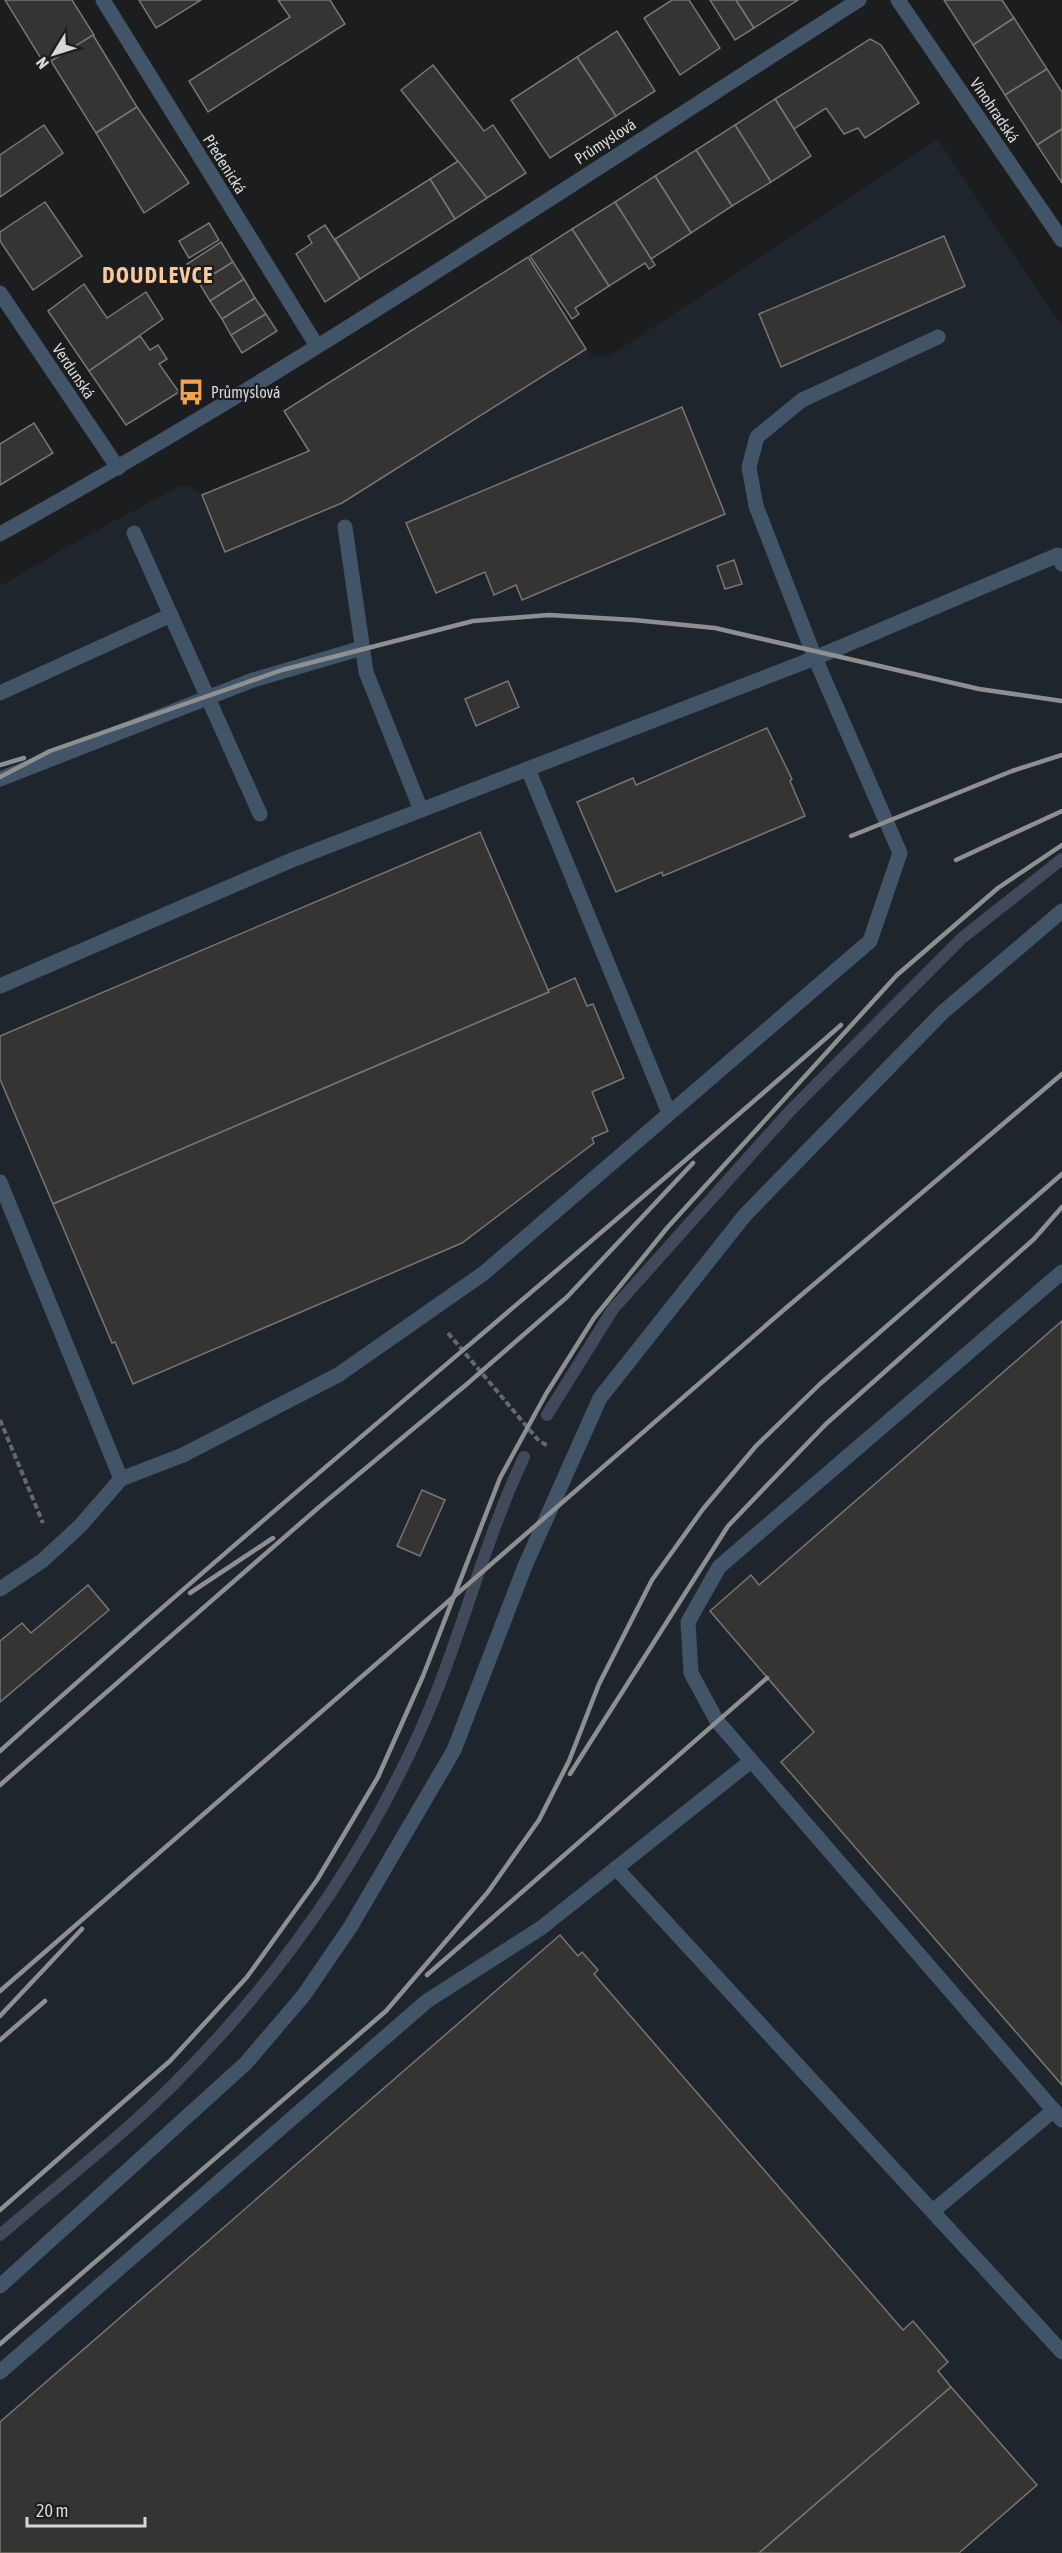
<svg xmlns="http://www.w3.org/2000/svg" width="1062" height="2553" font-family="'Asap Condensed',sans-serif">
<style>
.built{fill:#1f252c}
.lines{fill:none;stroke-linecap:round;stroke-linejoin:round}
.stream{stroke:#404a5a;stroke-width:12}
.building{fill:#363432;stroke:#787573;stroke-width:1.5}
.path{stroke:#666769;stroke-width:4;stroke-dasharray:6 3;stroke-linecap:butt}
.minor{stroke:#425467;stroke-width:15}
.rail{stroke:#8d8f91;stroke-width:4.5}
.labels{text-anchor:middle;stroke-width:4.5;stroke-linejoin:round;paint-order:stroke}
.street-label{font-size:16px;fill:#d6d7d9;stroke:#1b1d1f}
.poi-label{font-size:16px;fill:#d6d7d9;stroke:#1b1d1f;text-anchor:start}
.district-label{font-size:22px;font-weight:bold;letter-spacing:1.5px;fill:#fac89d;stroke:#1b1d1f}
</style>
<rect width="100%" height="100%" fill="#1b1d1f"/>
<polygon class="built" points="938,139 1057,319 1062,323 1062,2553 0,2553 0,586 82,538 180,486 188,485 202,495 309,452 284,411 528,257 592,356 611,355"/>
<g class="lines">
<g class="stream">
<polyline points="547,1415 613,1309 790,1111 962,938 1062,859"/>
<path d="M0,2235c58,-50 120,-97 174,-151 100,-100 183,-217 242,-344 43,-92 65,-192 108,-283"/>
</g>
</g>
<g class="building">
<polygon points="5,0 72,0 94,35 45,65"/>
<polygon points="139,0 201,0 156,28"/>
<polygon points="278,0 330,0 345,24 208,112 189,81 290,17"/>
<polygon points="672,0 689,0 720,48 680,75 644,18"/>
<polygon points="710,0 736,0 754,28 735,40"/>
<polygon points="736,0 798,0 754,28"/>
<polygon points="944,0 1002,0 1014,18 973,45"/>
<polygon points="1014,18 1047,69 1005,95 973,45"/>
<polygon points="617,31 655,91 616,116 577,57"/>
<polygon points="93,35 137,107 96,133 51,61"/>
<polygon points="870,39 881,45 919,103 865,138 858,128 844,134 826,108 794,129 775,99"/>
<polygon points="577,57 616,116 550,158 511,100"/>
<polygon points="433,65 484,131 493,125 526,173 487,198 401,90"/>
<polygon points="1047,69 1062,92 1062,129 1037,145 1005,95"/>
<polygon points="775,99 811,156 771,182 735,125"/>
<polygon points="137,107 189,183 144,213 96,133"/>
<polygon points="44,125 63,153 0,197 0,155"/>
<polygon points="735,125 771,182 732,206 696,150"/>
<polygon points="1062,129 1062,183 1037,145"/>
<polygon points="696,150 732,206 691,233 655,176"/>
<polygon points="458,161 487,198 455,219 430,179"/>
<polygon points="655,176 691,233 651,259 615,202"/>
<polygon points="430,179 455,219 360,279 335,239"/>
<polygon points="45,202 82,256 33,290 0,241 0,232"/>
<polygon points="615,202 655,265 649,269 645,263 609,286 572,229"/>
<polygon points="209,223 219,240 189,258 179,241"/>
<polygon points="325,225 360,279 325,302 296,254 312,243 308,236"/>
<polygon points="572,229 609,286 575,308 579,314 572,319 530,256"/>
<polygon points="944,236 965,286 781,367 759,314"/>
<polygon points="221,242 233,262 199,283 187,264"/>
<polygon points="528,257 586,349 342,503 225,552 202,495 309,451 284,411"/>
<polygon points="233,262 244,279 210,301 199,283"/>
<polygon points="244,279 255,298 222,319 210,301"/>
<polygon points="84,284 107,318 146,292 163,319 89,371 48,311"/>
<polygon points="255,298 266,314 231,335 222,319"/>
<polygon points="266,314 277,331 242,353 231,335"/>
<polygon points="140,336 150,350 158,345 167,359 159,364 179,392 126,425 89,371"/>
<polygon points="682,407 725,514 522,600 516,585 494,595 485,572 436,593 406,523"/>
<polygon points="34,423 53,453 0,485 0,444"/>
<polygon points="734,560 742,584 725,589 717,566"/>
<polygon points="508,681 519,707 476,726 465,699"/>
<polygon points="767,728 792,779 790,781 805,816 663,876 662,872 616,892 577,802 633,778 636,785"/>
<polygon points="480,832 549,992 53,1204 0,1079 0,1036"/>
<polygon points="575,978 587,1006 593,1004 624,1078 592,1092 608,1131 592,1138 594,1143 462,1243 133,1384 115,1342 112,1343 53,1204 549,992 548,990"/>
<polygon points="1062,1321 1062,2085 781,1762 814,1732 710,1611 751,1575 759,1585"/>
<polygon points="422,1490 445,1500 420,1556 397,1546"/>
<polygon points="88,1585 109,1610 0,1702 0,1641 22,1623 31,1633"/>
<polygon points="560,1935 578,1956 582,1952 598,1970 594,1974 903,2330 913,2321 948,2362 938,2371 951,2387 759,2553 0,2553 0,2422"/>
<polygon points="951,2387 1037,2485 959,2553 759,2553"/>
</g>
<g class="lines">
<g class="path">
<polyline points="448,1333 539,1441 548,1446"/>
<polyline points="0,1420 43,1523"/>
</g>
<g class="minor">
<polyline points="103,0 317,346"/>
<polyline points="898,0 1062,240"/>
<polyline points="0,293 118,468"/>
<polyline points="345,527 366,672 421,810"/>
<polyline points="134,533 260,814"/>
<path d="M0,534c295,-164 575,-353 859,-534"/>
<polyline points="0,693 171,615"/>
<polyline points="528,769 669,1113"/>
<polyline points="0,779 253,680 362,648"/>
<polyline points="0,986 292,860 815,658 1058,555 1062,564"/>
<polyline points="0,1182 121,1479"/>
<polyline points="1062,1272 719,1567 688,1622 691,1673 717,1721 1062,2120"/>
<polyline points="0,1589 42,1561 80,1526 121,1479 183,1455 338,1375 484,1273 870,941 900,853 815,658 756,506 749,467 757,437 802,400 938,337"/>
<polyline points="616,1868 1062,2352"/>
<polyline points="933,2211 1054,2110"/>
<polyline points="0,2286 246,2063 304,1995 351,1926 454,1750 525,1566 600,1398 745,1215 943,1012 1062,911"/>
<polyline points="0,2372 427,2001 541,1928 751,1761"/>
</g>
<g class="rail">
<polyline points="0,765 24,758"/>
<polyline points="0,777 50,751 282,670 473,621 549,615 634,620 715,628 979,689 1062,701"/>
<polyline points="851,836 1012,771 1062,755"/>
<polyline points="956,860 1062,811"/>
<polyline points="190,1593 273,1538"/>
<path d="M0,1751c275,-247 563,-481 841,-726"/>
<polyline points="570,1774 728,1526 826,1424 1034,1239 1062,1207"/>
<polyline points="0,1785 318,1508 467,1384 567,1297 693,1163"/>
<polyline points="427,1975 767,1678"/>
<polyline points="0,1991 786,1308 1062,1074"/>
<polyline points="0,2016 82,1929"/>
<polyline points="0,2040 45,2001"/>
<polyline points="0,2210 170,2061 247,1977 317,1880 378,1777 423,1676 500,1478 546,1394 594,1318 667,1228 897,975 998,888 1062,845"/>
<polyline points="0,2344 386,2011 488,1892 539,1820 569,1761 599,1684 652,1580 703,1509 756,1446 820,1384 1062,1174"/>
</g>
</g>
<defs>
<g id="bus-bare" transform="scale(2.07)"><path d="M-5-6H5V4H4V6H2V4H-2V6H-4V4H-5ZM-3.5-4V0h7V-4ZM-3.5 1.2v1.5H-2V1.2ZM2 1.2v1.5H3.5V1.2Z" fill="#f7a14a" stroke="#1b1d1f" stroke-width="2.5" paint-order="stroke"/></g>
</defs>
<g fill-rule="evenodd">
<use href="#bus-bare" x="191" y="392"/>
</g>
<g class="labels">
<g class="street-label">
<text transform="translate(995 110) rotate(56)" y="6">Vinohradská</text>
<text transform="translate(605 141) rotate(-33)" y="6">Průmyslová</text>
<text transform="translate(225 164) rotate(58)" y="6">Předenická</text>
<text transform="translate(74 371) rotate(56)" y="6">Verdunská</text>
</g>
<g class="poi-label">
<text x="211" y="398">Průmyslová</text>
</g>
<g class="district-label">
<text x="158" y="283">DOUDLEVCE</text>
</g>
</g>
<g transform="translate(54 54) rotate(232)" stroke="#1b1d1f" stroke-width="4.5" paint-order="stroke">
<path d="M0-4.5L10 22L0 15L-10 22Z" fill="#d6d7d9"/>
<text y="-9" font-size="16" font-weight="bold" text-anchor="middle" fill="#d6d7d9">N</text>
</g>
<path d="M27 2517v9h118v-9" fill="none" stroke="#d6d7d9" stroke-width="3"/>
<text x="36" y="2517" font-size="18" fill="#d6d7d9" stroke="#1b1d1f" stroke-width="4.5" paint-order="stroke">20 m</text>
</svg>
